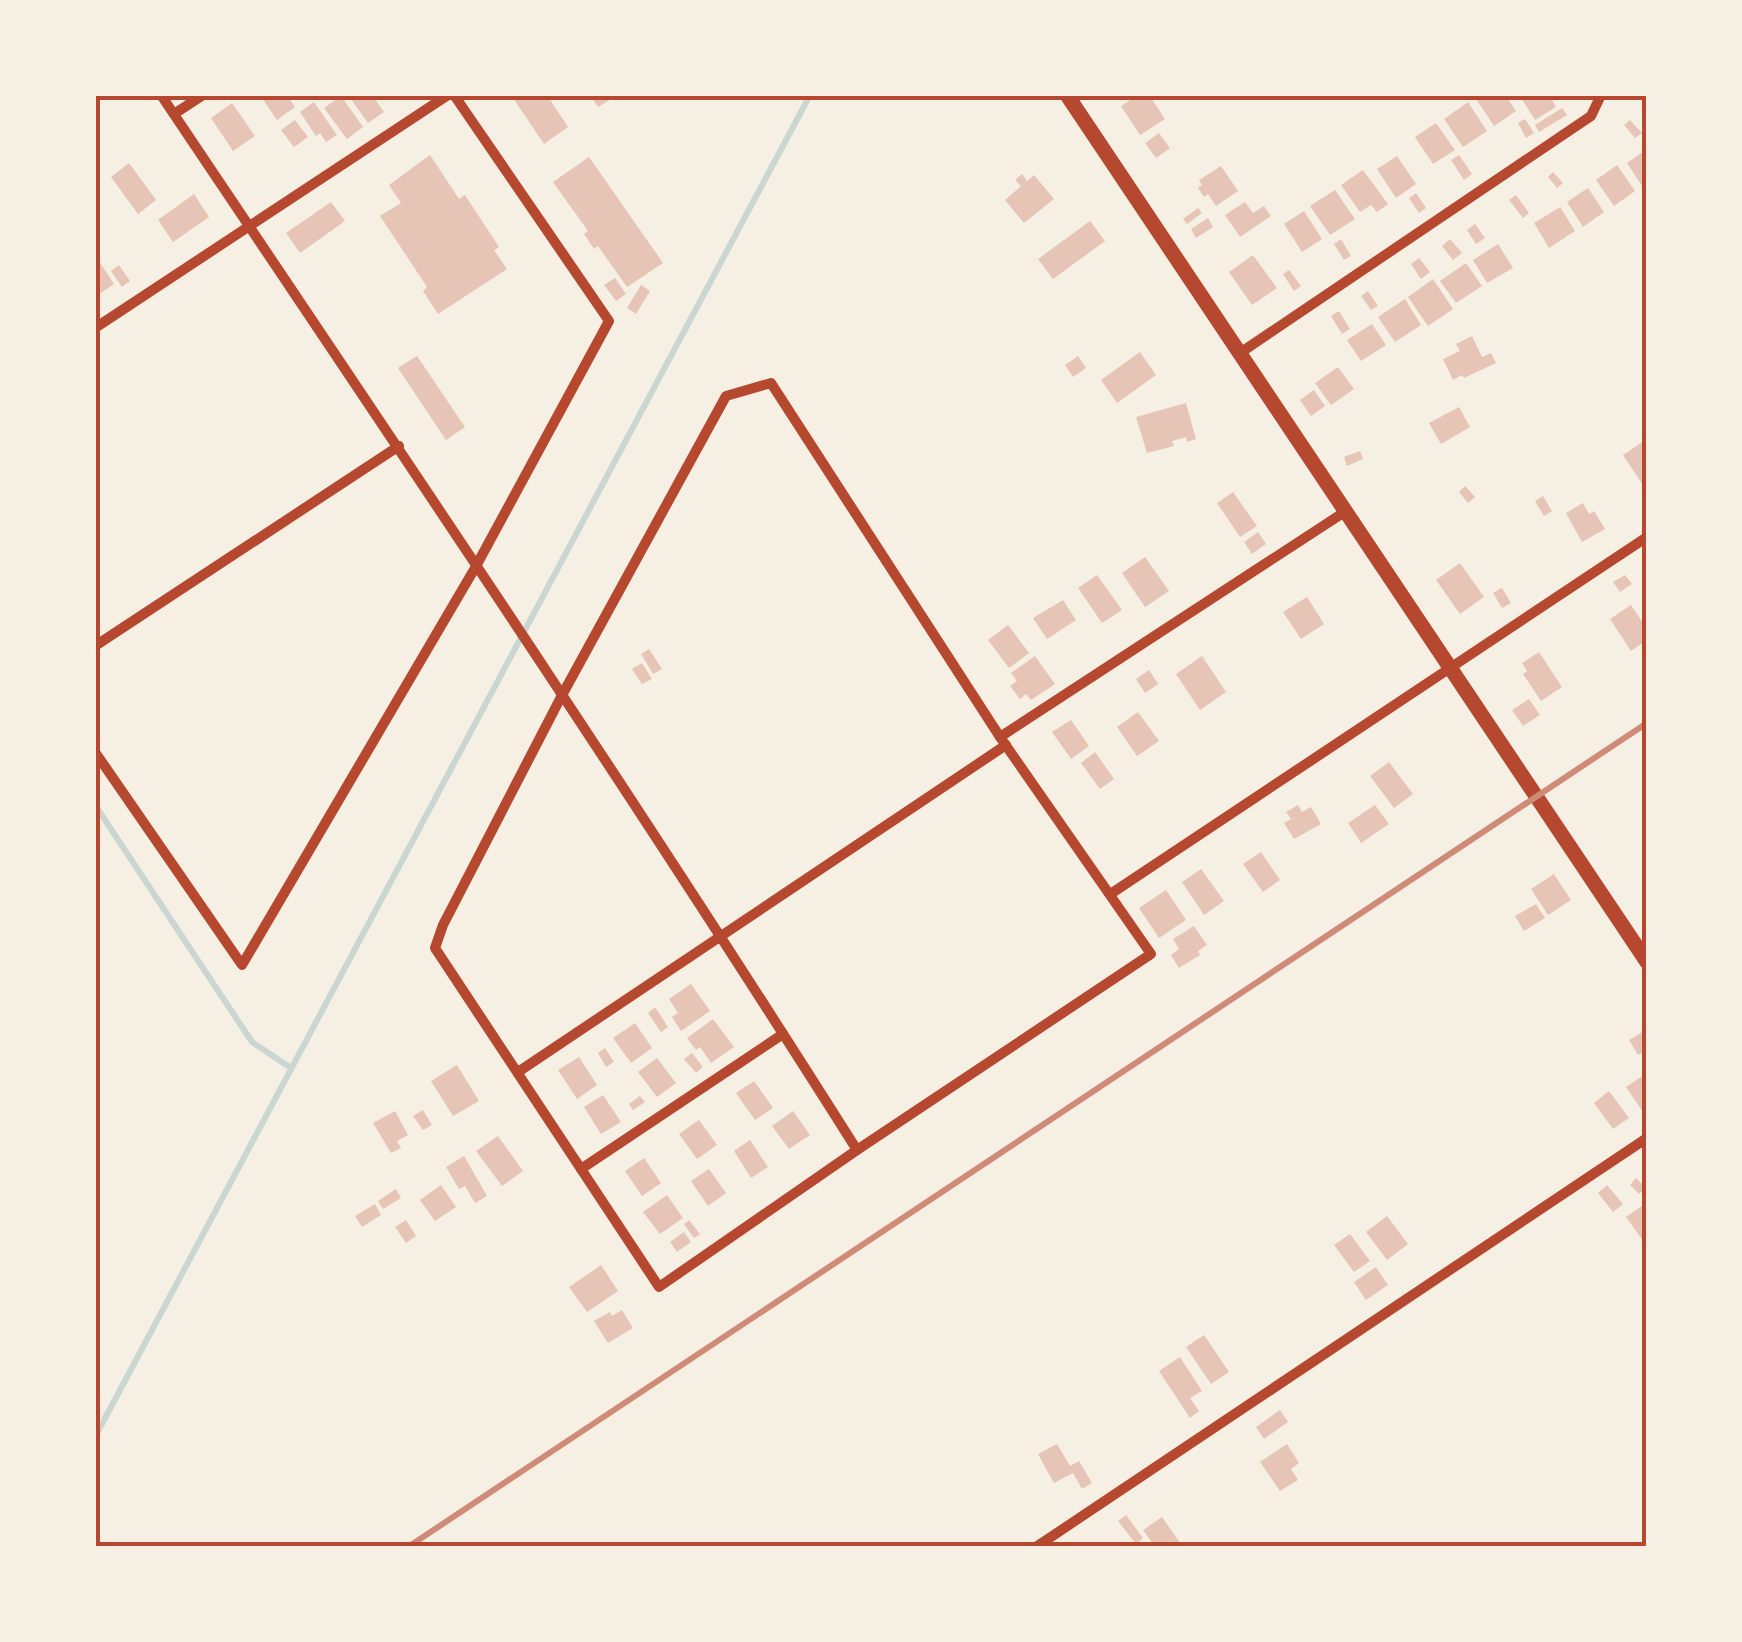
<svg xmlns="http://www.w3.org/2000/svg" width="1742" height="1642" font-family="Literata,serif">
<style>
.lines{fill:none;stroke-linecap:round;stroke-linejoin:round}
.stream{stroke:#c9d6d2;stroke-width:6}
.building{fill:#e6c5b7}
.minor{stroke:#b5482f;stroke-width:10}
.tertiary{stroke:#b5482f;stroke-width:15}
.rail{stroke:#cf8b77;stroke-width:6}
.neatline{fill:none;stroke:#b5482f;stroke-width:4}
</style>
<rect width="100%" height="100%" fill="#f6efe4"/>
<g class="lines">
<g class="stream">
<polyline points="95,805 252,1042 291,1068"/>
<polyline points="95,1437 810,95"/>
</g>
</g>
<g class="building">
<polygon points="260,95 287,95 295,107 277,120"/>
<polygon points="348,95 372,95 384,112 368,123"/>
<polygon points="511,95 547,95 568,127 544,144"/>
<polygon points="590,95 618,95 598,107"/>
<polygon points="1138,95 1149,95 1165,119 1140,135 1121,106"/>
<polygon points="1481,95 1505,95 1516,111 1494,126 1476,99"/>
<polygon points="1519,95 1549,95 1556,107 1535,120"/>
<polygon points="341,96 363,127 347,139 324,108"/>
<polygon points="314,102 337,135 326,142 320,133 316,136 300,112"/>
<polygon points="1468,102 1487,131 1463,147 1444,119"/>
<polygon points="232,103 255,136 233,151 211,118"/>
<polygon points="1562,108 1567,115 1539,132 1535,125"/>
<polygon points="1525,119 1534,133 1526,138 1518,123"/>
<polygon points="295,120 308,137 294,147 281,130"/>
<polygon points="1630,120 1642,133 1635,138 1624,125"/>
<polygon points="1436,123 1455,150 1433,164 1415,137"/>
<polygon points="1159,133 1170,148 1156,158 1145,143"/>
<polygon points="1647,149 1647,186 1644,189 1627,163"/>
<polygon points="430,155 459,199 465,195 499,247 494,250 507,269 438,314 423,291 427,287 380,216 401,203 389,185"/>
<polygon points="1459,155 1472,174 1464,180 1451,160"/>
<polygon points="1397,156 1416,184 1396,198 1377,169"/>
<polygon points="589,157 663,263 627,287 598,246 594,249 584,234 588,231 553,182"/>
<polygon points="129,163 156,200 138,214 111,177"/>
<polygon points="1617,165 1635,191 1614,206 1596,180"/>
<polygon points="1221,166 1238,191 1216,206 1208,194 1204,197 1198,188 1202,185 1199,180"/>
<polygon points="1363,170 1388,204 1377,212 1371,205 1360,212 1341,185"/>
<polygon points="1553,172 1563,183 1557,188 1548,177"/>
<polygon points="1022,174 1027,181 1034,175 1054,199 1024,223 1005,200 1021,186 1015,180"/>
<polygon points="1588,188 1604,212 1583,227 1567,202"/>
<polygon points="1335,190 1355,219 1330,235 1310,206"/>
<polygon points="1416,193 1426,208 1419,213 1409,198"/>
<polygon points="194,194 209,217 173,242 158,220"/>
<polygon points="1516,195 1529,213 1523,218 1509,200"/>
<polygon points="331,202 345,221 300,253 286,233"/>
<polygon points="1245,202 1253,213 1264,206 1271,216 1240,237 1225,215"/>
<polygon points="1560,207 1575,231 1549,248 1534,223"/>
<polygon points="1198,208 1202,213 1187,224 1183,219"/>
<polygon points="1304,211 1322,239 1302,252 1284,224"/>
<polygon points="1208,218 1213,227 1196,238 1191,229"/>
<polygon points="1090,221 1105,241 1053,279 1038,259"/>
<polygon points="1475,224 1485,238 1476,244 1467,230"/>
<polygon points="1341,239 1351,256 1344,260 1334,244"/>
<polygon points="1450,239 1462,253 1453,260 1442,246"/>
<polygon points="1498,244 1513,268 1487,283 1473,260"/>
<polygon points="95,255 114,284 95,297"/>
<polygon points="1253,255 1277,288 1252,305 1229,272"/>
<polygon points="1419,258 1430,272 1421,279 1411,264"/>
<polygon points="1466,263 1482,286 1456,303 1440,281"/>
<polygon points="119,265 130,281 122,287 111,271"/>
<polygon points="1289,270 1301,286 1294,291 1283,274"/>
<polygon points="615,278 626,294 616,301 604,285"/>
<polygon points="1433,279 1453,309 1428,326 1408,297"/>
<polygon points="641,285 650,291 636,314 627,308"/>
<polygon points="1368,291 1378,306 1371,310 1361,296"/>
<polygon points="1405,299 1421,325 1395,342 1378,317"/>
<polygon points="1339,311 1350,329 1342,334 1331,316"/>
<polygon points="1372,324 1386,345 1361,361 1347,340"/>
<polygon points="1472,336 1482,357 1491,353 1496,363 1464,378 1462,375 1453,380 1443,359 1460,351 1456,344"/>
<polygon points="1140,352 1156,375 1117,403 1101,380"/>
<polygon points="417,356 465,427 446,440 398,368"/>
<polygon points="1078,356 1086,368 1073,377 1065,365"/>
<polygon points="1338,367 1354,389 1331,405 1315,383"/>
<polygon points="1314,390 1325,406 1311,416 1300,400"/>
<polygon points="1186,403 1196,439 1187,442 1186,437 1172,441 1174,446 1147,453 1136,417"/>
<polygon points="1459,407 1470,427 1441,444 1429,423"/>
<polygon points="1647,439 1647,491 1623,455"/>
<polygon points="1360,451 1363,459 1347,466 1344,457"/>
<polygon points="1465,486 1475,497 1468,503 1459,492"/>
<polygon points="1233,492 1257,526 1240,537 1217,503"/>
<polygon points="1543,496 1552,511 1544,516 1535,501"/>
<polygon points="1583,503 1589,514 1594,511 1605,529 1582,542 1566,513"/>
<polygon points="1258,532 1266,544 1252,554 1244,542"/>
<polygon points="1145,557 1169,591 1145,607 1122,573"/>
<polygon points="1460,563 1484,597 1460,614 1436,580"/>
<polygon points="1097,575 1122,610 1102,623 1078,588"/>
<polygon points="1625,575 1632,584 1620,592 1613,582"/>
<polygon points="1502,588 1511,603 1502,608 1493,593"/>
<polygon points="1307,597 1324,624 1301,639 1283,612"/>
<polygon points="1063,600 1076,620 1047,639 1033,618"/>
<polygon points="1631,605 1647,629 1647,640 1631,651 1610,619"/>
<polygon points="1008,625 1029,653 1009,668 988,640"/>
<polygon points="649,649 662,669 653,674 641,654"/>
<polygon points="1539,652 1562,687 1541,701 1523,674 1527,671 1522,663"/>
<polygon points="1035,656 1055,684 1031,700 1026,694 1020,699 1010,686 1017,681 1011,673"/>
<polygon points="1202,656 1226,692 1200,710 1176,674"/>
<polygon points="642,663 652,679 642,684 632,669"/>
<polygon points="1149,670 1158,684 1145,693 1136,679"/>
<polygon points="1529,699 1540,715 1523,726 1512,710"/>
<polygon points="1138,712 1159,741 1137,756 1117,727"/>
<polygon points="1071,720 1089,746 1071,759 1052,732"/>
<polygon points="1095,752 1114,779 1100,789 1081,763"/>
<polygon points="1389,762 1413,794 1394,808 1370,776"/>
<polygon points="1298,805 1302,812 1311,807 1321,824 1294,839 1284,823 1291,819 1286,812"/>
<polygon points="1375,805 1389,824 1361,843 1348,823"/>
<polygon points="1261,852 1280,880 1263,892 1243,864"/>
<polygon points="1201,869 1224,901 1204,915 1182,882"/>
<polygon points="1554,874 1571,900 1548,915 1531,889"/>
<polygon points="1166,890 1186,920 1159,938 1139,908"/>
<polygon points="1536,904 1545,918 1524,931 1515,916"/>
<polygon points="1194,926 1207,945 1198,951 1200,955 1179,968 1171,955 1179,949 1173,939"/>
<polygon points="691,984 710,1011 681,1031 672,1017 678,1013 669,999"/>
<polygon points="655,1007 668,1027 661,1032 648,1013"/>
<polygon points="713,1019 734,1047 711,1063 700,1047 696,1050 687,1038"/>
<polygon points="635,1023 652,1048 631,1063 613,1038"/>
<polygon points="1647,1029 1647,1050 1638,1055 1629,1040"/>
<polygon points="605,1048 614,1062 606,1067 598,1053"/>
<polygon points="692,1053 703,1067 696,1073 684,1059"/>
<polygon points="579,1057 597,1085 577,1099 558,1070"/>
<polygon points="657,1058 676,1083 657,1097 638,1072"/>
<polygon points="457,1065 479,1101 453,1116 431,1081"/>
<polygon points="1647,1073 1647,1110 1643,1112 1626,1087"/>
<polygon points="754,1081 773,1108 755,1120 736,1093"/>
<polygon points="1609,1091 1629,1118 1613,1129 1594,1103"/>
<polygon points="603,1095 621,1122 601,1134 584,1107"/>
<polygon points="640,1096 645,1102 633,1110 629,1104"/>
<polygon points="423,1110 432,1125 423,1130 413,1116"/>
<polygon points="395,1111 408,1135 397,1141 401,1148 391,1153 373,1123"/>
<polygon points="793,1111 810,1135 789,1149 772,1126"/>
<polygon points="699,1120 717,1145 697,1159 679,1134"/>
<polygon points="498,1136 523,1171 502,1186 476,1151"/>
<polygon points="750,1140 768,1167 751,1178 734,1151"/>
<polygon points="464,1156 487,1196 475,1203 465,1186 459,1189 446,1167"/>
<polygon points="644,1158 661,1183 642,1196 625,1171"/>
<polygon points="709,1169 726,1193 708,1206 691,1181"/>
<polygon points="1636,1178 1646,1188 1639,1194 1630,1185"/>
<polygon points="441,1185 456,1207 435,1221 420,1200"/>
<polygon points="1607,1185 1623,1204 1613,1212 1598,1193"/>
<polygon points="396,1189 401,1198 383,1209 378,1201"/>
<polygon points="667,1195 683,1218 660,1234 643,1212"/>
<polygon points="375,1204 381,1215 362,1227 355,1216"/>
<polygon points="1645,1204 1647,1238 1643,1241 1626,1217"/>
<polygon points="1387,1216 1408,1244 1387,1260 1366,1232"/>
<polygon points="406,1220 416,1236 406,1243 395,1227"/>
<polygon points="689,1220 700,1234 694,1238 684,1224"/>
<polygon points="684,1232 691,1242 677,1252 670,1242"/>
<polygon points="1350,1234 1370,1261 1354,1272 1334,1245"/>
<polygon points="601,1265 618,1291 587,1312 569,1287"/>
<polygon points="1376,1267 1388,1285 1366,1300 1354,1282"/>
<polygon points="622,1310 633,1328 608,1343 594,1321 610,1312 612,1316"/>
<polygon points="1204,1335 1229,1372 1211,1384 1186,1347"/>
<polygon points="1180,1357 1202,1391 1190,1398 1199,1411 1190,1418 1159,1371"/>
<polygon points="1280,1410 1288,1422 1264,1439 1256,1427"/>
<polygon points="1057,1444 1070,1466 1079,1461 1092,1483 1082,1489 1073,1473 1054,1483 1038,1454"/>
<polygon points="1287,1444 1299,1463 1291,1469 1298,1480 1280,1491 1260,1462"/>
<polygon points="1126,1515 1143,1538 1136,1544 1118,1521"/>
<polygon points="1162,1517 1183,1547 1155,1547 1143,1530"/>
</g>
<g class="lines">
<g class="minor">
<path d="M161,95c235,350 471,699 696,1055"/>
<polyline points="174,114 203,95"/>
<polyline points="95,328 448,95"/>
<polyline points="1240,353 1591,116 1601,95"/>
<polygon points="771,383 1000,737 1151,954 857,1150 659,1287 435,948 443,925 561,697 726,396"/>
<polyline points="95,646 399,446"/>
<polyline points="1000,737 1346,511"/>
<polyline points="95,752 242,965 475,568 609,321 454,95"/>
<polyline points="1112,893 1647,537"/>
<polyline points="518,1072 1006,745"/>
<polyline points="581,1169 783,1034"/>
<polyline points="1036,1547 1647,1138"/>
</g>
<polyline class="tertiary" points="1067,95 1647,962"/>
<polyline class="rail" points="408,1547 1647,723"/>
</g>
<rect width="1742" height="1642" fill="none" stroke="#f6efe4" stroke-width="195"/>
<rect x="98" y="98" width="1546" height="1446" class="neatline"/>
</svg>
